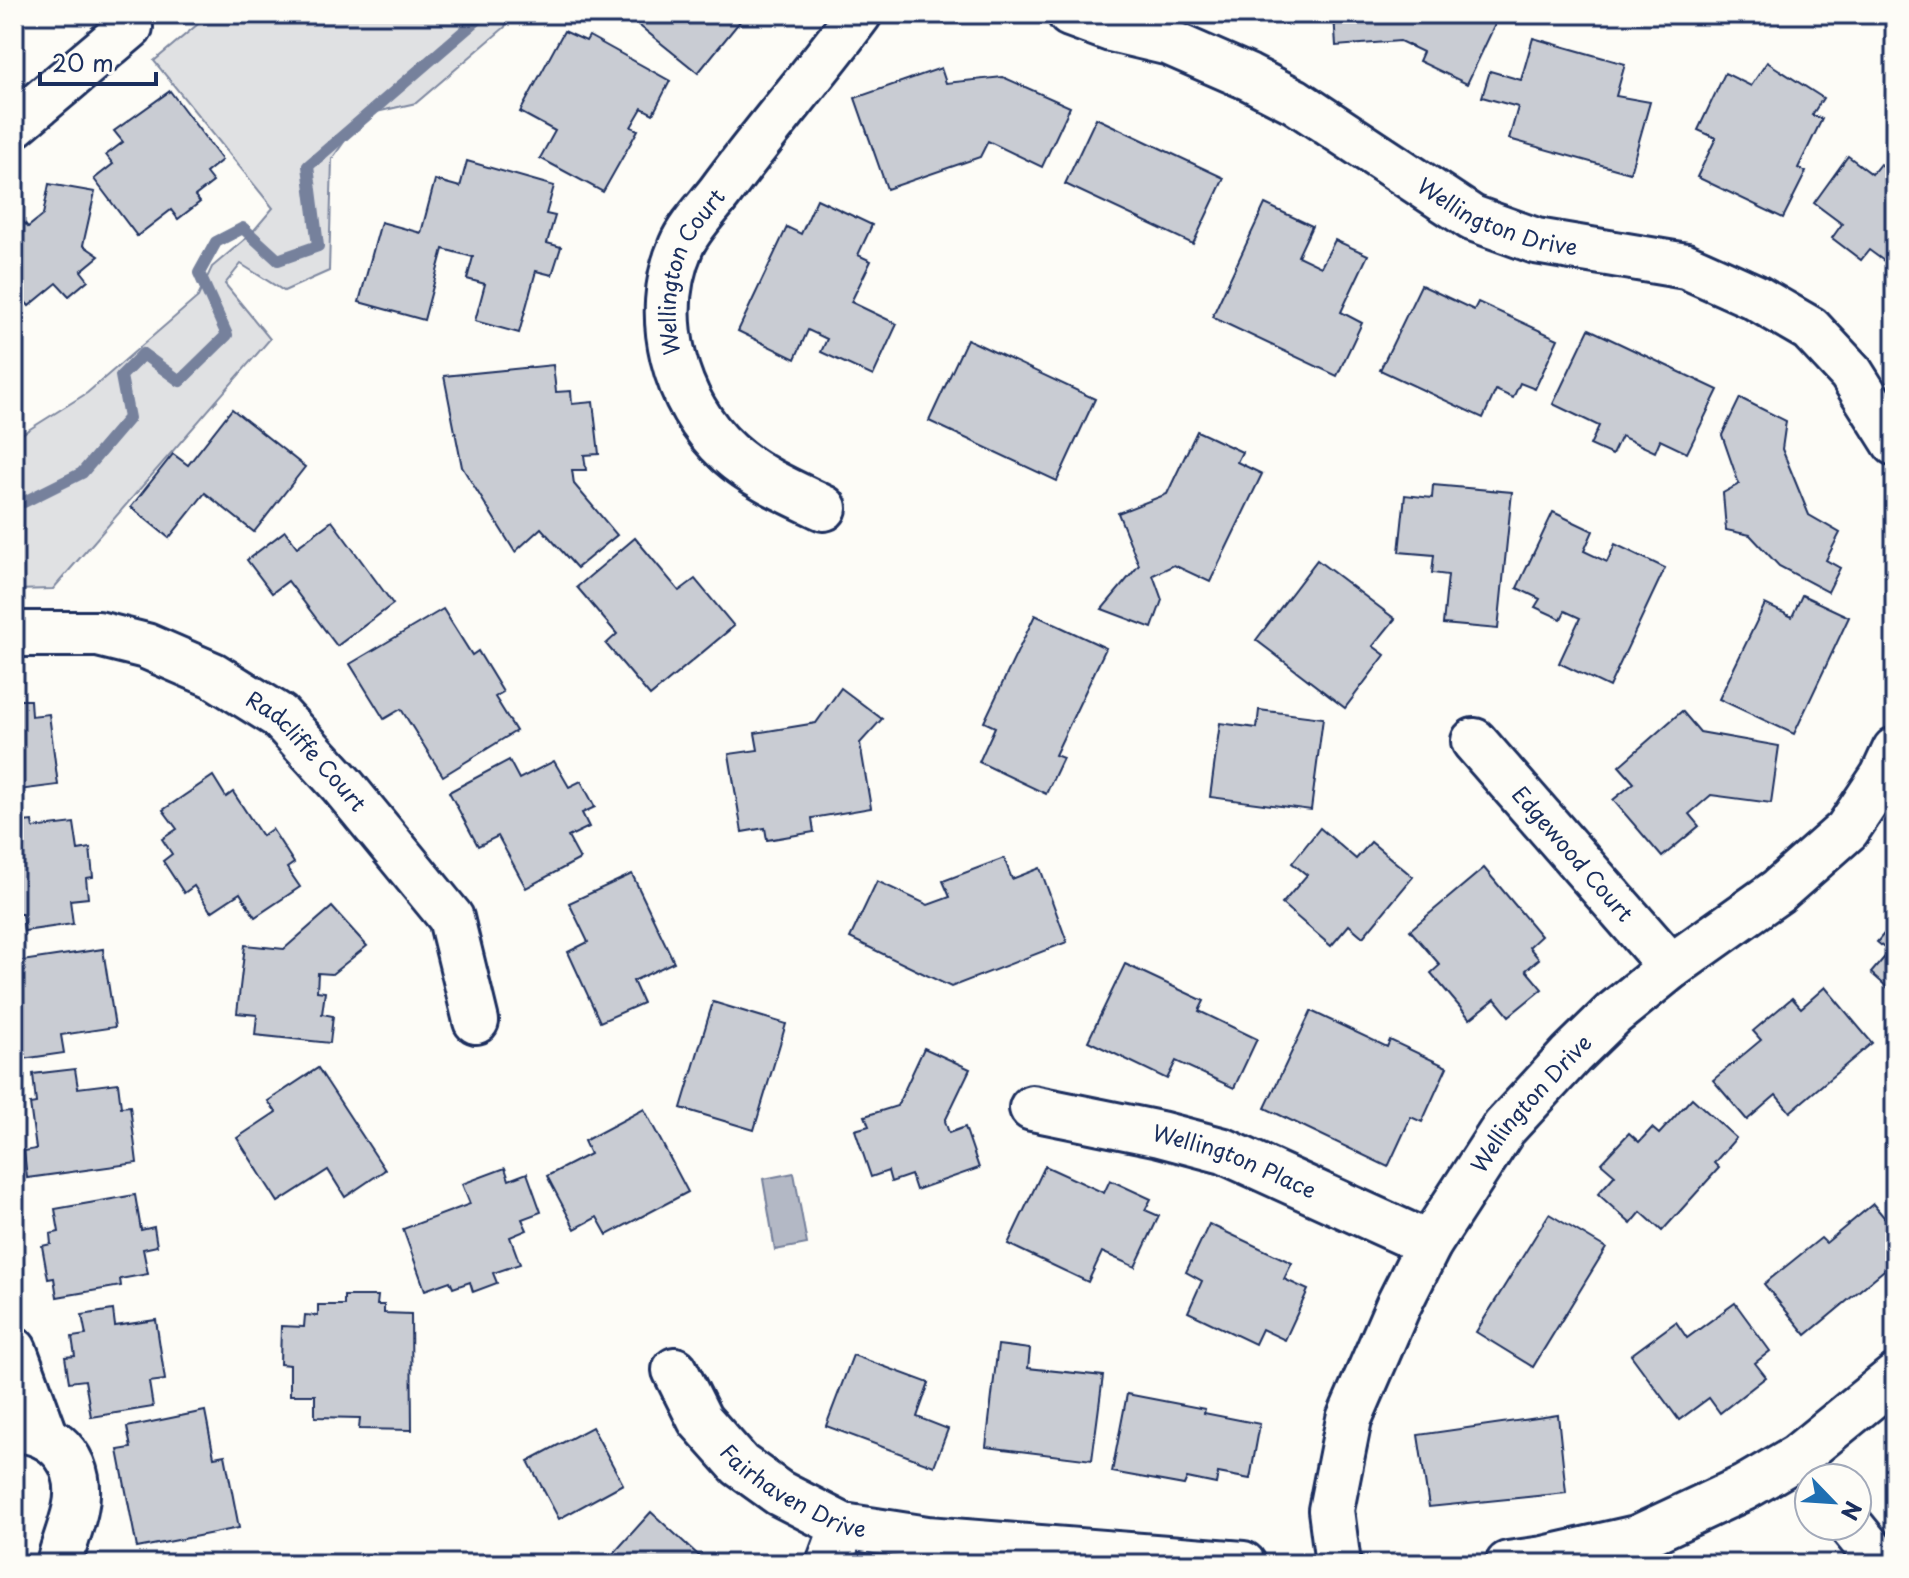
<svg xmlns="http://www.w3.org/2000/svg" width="1909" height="1578" font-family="'Playpen Sans',sans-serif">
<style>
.green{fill:#e0e1e3;stroke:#7e88a0;stroke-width:2}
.water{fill:#b3b8c5;stroke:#76819c;stroke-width:2}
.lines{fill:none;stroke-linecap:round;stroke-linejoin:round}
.stream{stroke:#76819c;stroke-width:12}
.building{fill:#c9ccd3;stroke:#1b2f5e;stroke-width:2}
.minor-casing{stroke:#1b2f5e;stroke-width:50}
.minor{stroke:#fdfcf7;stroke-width:44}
.labels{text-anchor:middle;stroke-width:6;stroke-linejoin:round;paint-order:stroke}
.street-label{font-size:22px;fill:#1b2f5e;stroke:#fdfcf7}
</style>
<rect width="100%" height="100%" fill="#fdfcf7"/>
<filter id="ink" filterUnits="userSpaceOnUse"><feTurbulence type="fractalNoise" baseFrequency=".0125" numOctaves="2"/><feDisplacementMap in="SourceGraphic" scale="16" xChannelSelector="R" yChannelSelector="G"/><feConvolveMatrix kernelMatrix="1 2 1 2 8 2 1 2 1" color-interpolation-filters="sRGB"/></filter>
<g filter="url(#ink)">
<polygon class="green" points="210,14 509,14 505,27 416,103 363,115 332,159 329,271 284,291 241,264 225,284 270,339 53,589 14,590 14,439 87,393 198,297 212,267 250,235 273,208 154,61"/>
<polygon class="water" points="794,1173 807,1244 775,1250 763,1179"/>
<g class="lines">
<polyline class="stream" points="14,502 24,502 82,473 129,418 121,376 143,354 180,381 227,335 199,273 216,242 243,228 278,260 318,246 308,166 484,14"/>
</g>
<g class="building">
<polygon points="625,14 746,14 698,73"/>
<polygon points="1334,14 1495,14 1499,16 1467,84 1419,61 1423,52 1400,41 1336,46"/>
<polygon points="564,31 586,41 589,36 670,81 653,114 642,108 631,127 638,130 603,192 540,158 555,131 520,112"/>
<polygon points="1533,38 1625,64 1616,96 1650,102 1630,173 1509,139 1518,107 1482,97 1490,71 1521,80"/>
<polygon points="1767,62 1823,98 1812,115 1822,119 1798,168 1806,172 1783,218 1697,177 1716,138 1698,130 1725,73 1751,86"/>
<polygon points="941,68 946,83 1003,77 1070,107 1042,167 988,141 980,157 887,189 855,98"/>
<polygon points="170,91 222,160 206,173 213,182 195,196 200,202 178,219 171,210 137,236 94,179 113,164 106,155 123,142 114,131"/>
<polygon points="1096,118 1224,178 1193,244 1065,184"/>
<polygon points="1848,156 1872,174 1880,164 1895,175 1895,269 1869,250 1861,260 1832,238 1842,224 1814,203"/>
<polygon points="467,161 554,186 546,214 555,216 547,243 561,247 552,275 536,271 519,333 475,321 485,284 467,279 473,257 443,249 424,320 359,302 381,222 421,233 435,180 460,187"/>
<polygon points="49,184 95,192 83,245 99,256 81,271 88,280 69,296 57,283 29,306 14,289 14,224 21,219 28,227 43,215"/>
<polygon points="817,199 872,225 858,255 871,261 851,302 897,324 873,376 821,352 827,339 808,330 795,359 738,331 787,227 801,234"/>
<polygon points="1265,204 1312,226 1298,256 1321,267 1335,240 1368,255 1341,312 1362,323 1337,376 1212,317"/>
<polygon points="1421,285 1474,310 1478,302 1558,339 1535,389 1520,383 1513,398 1496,390 1483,418 1380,370"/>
<polygon points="1589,329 1718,390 1687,453 1660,440 1655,452 1621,436 1612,455 1590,445 1599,426 1553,404"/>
<polygon points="967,339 1095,399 1057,481 929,421"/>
<polygon points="553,365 556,392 571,391 572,404 593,402 599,454 584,455 586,470 572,470 574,484 617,535 577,568 541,528 515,552 462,467 444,376"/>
<polygon points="1740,398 1786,421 1782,449 1809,515 1840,533 1826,560 1840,568 1828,592 1779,566 1750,535 1726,530 1723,493 1739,484 1722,435"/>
<polygon points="232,409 305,467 254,532 205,493 169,538 131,507 173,454 188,465"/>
<polygon points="1197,431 1242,452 1237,462 1262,474 1210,582 1174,565 1153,575 1162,600 1152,628 1102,609 1139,565 1118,513 1167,494"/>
<polygon points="1433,485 1512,492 1498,629 1443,624 1448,575 1432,573 1434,555 1399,552 1405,495 1432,498"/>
<polygon points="1553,512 1593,531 1584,551 1607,562 1615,544 1665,568 1609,687 1559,663 1580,618 1565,611 1561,619 1535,607 1540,599 1517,588"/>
<polygon points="332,521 393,604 337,646 288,581 272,593 247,560 285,531 297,547"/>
<polygon points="635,538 679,591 695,579 734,626 650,696 606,644 617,634 577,587"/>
<polygon points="1317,560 1395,619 1373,646 1385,655 1345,708 1256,640"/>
<polygon points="1802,595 1849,617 1794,734 1719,699 1765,604 1792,617"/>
<polygon points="443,609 472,655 478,651 503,692 495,697 516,731 443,776 401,709 384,719 350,664"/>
<polygon points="1035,615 1106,648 1055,755 1063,758 1046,794 979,762 995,727 984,722"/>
<polygon points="841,688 882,719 860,743 871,808 812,818 814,832 767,840 765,828 742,832 729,754 758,750 755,733 816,723"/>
<polygon points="14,700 30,700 31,716 49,714 58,785 18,790 21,806 14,807"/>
<polygon points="1259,710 1323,718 1311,810 1210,797 1220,723 1257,728"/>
<polygon points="1682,711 1700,732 1779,746 1771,803 1711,795 1689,814 1699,826 1662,857 1613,800 1634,783 1619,766"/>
<polygon points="509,760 519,779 554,761 569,787 581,781 595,807 582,813 589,827 568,837 580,859 526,888 498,836 478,846 449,792"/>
<polygon points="213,776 226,797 233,792 262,836 272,829 294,863 287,868 300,887 255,917 240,893 211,912 194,886 184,893 163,861 172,854 162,839 177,829 163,810"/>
<polygon points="32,821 33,828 74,823 78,850 90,848 93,877 86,878 88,898 70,900 73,924 24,931 22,914 15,914 14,823"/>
<polygon points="1320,828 1356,859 1371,842 1413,877 1363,937 1349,925 1331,946 1282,904 1307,875 1292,863"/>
<polygon points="1004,858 1012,879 1040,868 1067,942 951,987 850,938 877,881 928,905 950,897 943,881"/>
<polygon points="1484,868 1541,936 1529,947 1539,959 1526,970 1542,989 1509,1016 1495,999 1470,1019 1431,973 1440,965 1410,930"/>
<polygon points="632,874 674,962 633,981 643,1003 600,1022 568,952 588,942 569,903"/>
<polygon points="332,907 367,946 332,974 318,973 317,991 325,992 322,1014 333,1016 330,1043 255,1035 257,1015 237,1013 245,945 284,949"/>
<polygon points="1895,921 1895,994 1871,973 1889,952 1877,942"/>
<polygon points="103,949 115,1027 61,1035 64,1053 15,1060 14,992 20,992 15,962"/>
<polygon points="1125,964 1204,1001 1199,1011 1257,1039 1234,1088 1176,1061 1167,1079 1088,1041"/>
<polygon points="1825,987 1872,1043 1790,1112 1776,1095 1747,1120 1713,1080 1761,1040 1753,1031 1792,998 1801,1008"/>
<polygon points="713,1002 786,1024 754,1130 681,1108"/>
<polygon points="1311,1011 1387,1047 1390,1040 1447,1067 1422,1122 1411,1117 1388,1167 1265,1108"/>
<polygon points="924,1048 970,1069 945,1121 949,1133 965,1127 979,1168 916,1190 911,1175 891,1182 888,1171 871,1177 855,1130 869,1126 865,1116 897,1106"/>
<polygon points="318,1068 385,1170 345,1197 328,1170 278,1202 237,1138 276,1112 268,1101"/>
<polygon points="75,1069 78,1088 118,1083 121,1107 130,1106 137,1163 27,1178 24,1151 36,1149 30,1104 36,1103 33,1074"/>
<polygon points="1692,1098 1736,1138 1714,1163 1719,1168 1662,1231 1641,1212 1631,1224 1598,1194 1615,1175 1601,1163 1629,1133 1639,1142 1652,1128 1659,1134"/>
<polygon points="644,1109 688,1192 607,1235 597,1217 575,1229 547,1176 590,1154 584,1141"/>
<polygon points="1045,1166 1104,1193 1110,1180 1151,1199 1145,1210 1159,1216 1135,1267 1102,1252 1088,1282 1008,1244"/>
<polygon points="505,1168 509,1180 527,1173 541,1212 522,1219 527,1230 510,1237 520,1264 493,1273 497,1283 473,1292 470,1282 453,1288 450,1281 425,1290 403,1229 470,1204 462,1184"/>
<polygon points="135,1195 141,1230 154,1227 157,1246 143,1249 148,1274 120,1279 121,1286 57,1297 54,1278 48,1279 42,1246 51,1244 50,1234 59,1232 55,1209"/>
<polygon points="1873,1204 1895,1230 1895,1261 1806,1335 1764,1284 1821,1238 1826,1243"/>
<polygon points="1549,1214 1606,1248 1533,1367 1476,1332"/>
<polygon points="1209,1224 1292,1263 1284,1279 1308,1290 1285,1340 1262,1329 1255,1344 1188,1312 1202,1281 1186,1272"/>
<polygon points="344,1296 378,1296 377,1305 384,1305 384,1313 411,1314 412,1430 359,1429 360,1418 315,1417 315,1395 290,1395 290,1365 280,1364 281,1326 304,1327 305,1315 318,1316 318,1305 344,1305"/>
<polygon points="1735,1303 1770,1351 1755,1363 1766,1377 1720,1413 1709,1398 1679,1420 1631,1355 1676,1322 1687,1338"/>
<polygon points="113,1310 115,1326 156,1320 165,1380 149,1382 153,1407 91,1417 85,1380 69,1382 65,1357 75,1356 72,1337 86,1335 82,1315"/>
<polygon points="998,1345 1030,1349 1028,1368 1103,1376 1092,1460 986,1447"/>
<polygon points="853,1355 929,1383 917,1417 948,1429 934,1466 826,1426"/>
<polygon points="1127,1394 1205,1409 1204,1413 1260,1424 1250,1479 1218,1473 1216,1484 1187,1478 1184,1485 1112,1472"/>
<polygon points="205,1411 214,1457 225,1455 239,1528 137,1548 118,1450 131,1448 127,1427"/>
<polygon points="1558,1415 1566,1493 1429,1507 1418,1435"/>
<polygon points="592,1427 623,1484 559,1519 528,1461"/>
<polygon points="651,1512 708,1564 604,1564"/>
</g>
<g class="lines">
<g class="minor-casing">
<g id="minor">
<path id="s1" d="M1070,14l41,15 59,14 78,34 47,24 177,117 64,23 150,25 67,30 57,33 41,44 44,70"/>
<polyline points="14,125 130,27"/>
<path id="s2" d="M824,508c-33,-16 -67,-30 -95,-55 -55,-50 -78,-138 -48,-207 8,-19 26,-37 39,-54 45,-61 94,-117 139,-178"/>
<path id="s3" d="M14,634h84l48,12 67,29 66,41 63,69 109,133 25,103"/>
<path id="s4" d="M1474,741l197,226"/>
<path id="s5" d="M1032,1108l128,26 64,17 205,93"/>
<polyline points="14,1350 46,1437"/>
<path id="s6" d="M675,1370l25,50 40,45 39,28 64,33 84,13 316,25"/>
<path d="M14,1429c45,2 71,37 61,81 -4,18 -12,36 -16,54"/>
<polyline points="1851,1526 1882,1564"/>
<polyline points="829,1564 843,1526"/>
<path id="s7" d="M1338,1564l-7,-54 18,-91 49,-113 31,-62 75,-116 67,-73 42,-41 58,-47 107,-76 69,-61 36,-54 12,-26"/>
<polyline points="1508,1564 1544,1559 1637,1538 1744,1488 1797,1457 1895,1377"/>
</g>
</g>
<use href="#minor" class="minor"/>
</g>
</g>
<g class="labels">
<g class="street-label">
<text dy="8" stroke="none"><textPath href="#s1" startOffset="478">Wellington Drive</textPath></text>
<text dy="8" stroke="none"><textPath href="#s2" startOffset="314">Wellington Court</textPath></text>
<text dy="8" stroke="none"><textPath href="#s3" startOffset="328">Radcliffe Court</textPath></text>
<text dy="8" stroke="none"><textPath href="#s4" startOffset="150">Edgewood Court</textPath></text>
<text dy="8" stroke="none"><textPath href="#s7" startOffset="514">Wellington Drive</textPath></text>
<text dy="8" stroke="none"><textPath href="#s5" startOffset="210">Wellington Place</textPath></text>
<text dy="8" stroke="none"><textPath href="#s6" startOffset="176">Fairhaven Drive</textPath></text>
</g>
</g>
<rect width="1909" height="1578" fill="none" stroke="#fdfcf7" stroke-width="48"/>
<rect x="24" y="24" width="1861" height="1530" fill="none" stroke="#1b2f5e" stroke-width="3" filter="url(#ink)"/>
<g transform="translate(1833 1502) rotate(115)"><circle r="38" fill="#fdfcf7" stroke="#a3aaba" stroke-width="2"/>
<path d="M0-6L14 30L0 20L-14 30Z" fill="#1f6fb2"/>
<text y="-12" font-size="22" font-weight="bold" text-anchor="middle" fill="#1b2f5e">N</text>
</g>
<path d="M40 72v12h116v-12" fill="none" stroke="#1b2f5e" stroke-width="4"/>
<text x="52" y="72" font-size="24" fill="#1b2f5e" stroke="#fdfcf7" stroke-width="6" paint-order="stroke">20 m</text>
</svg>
